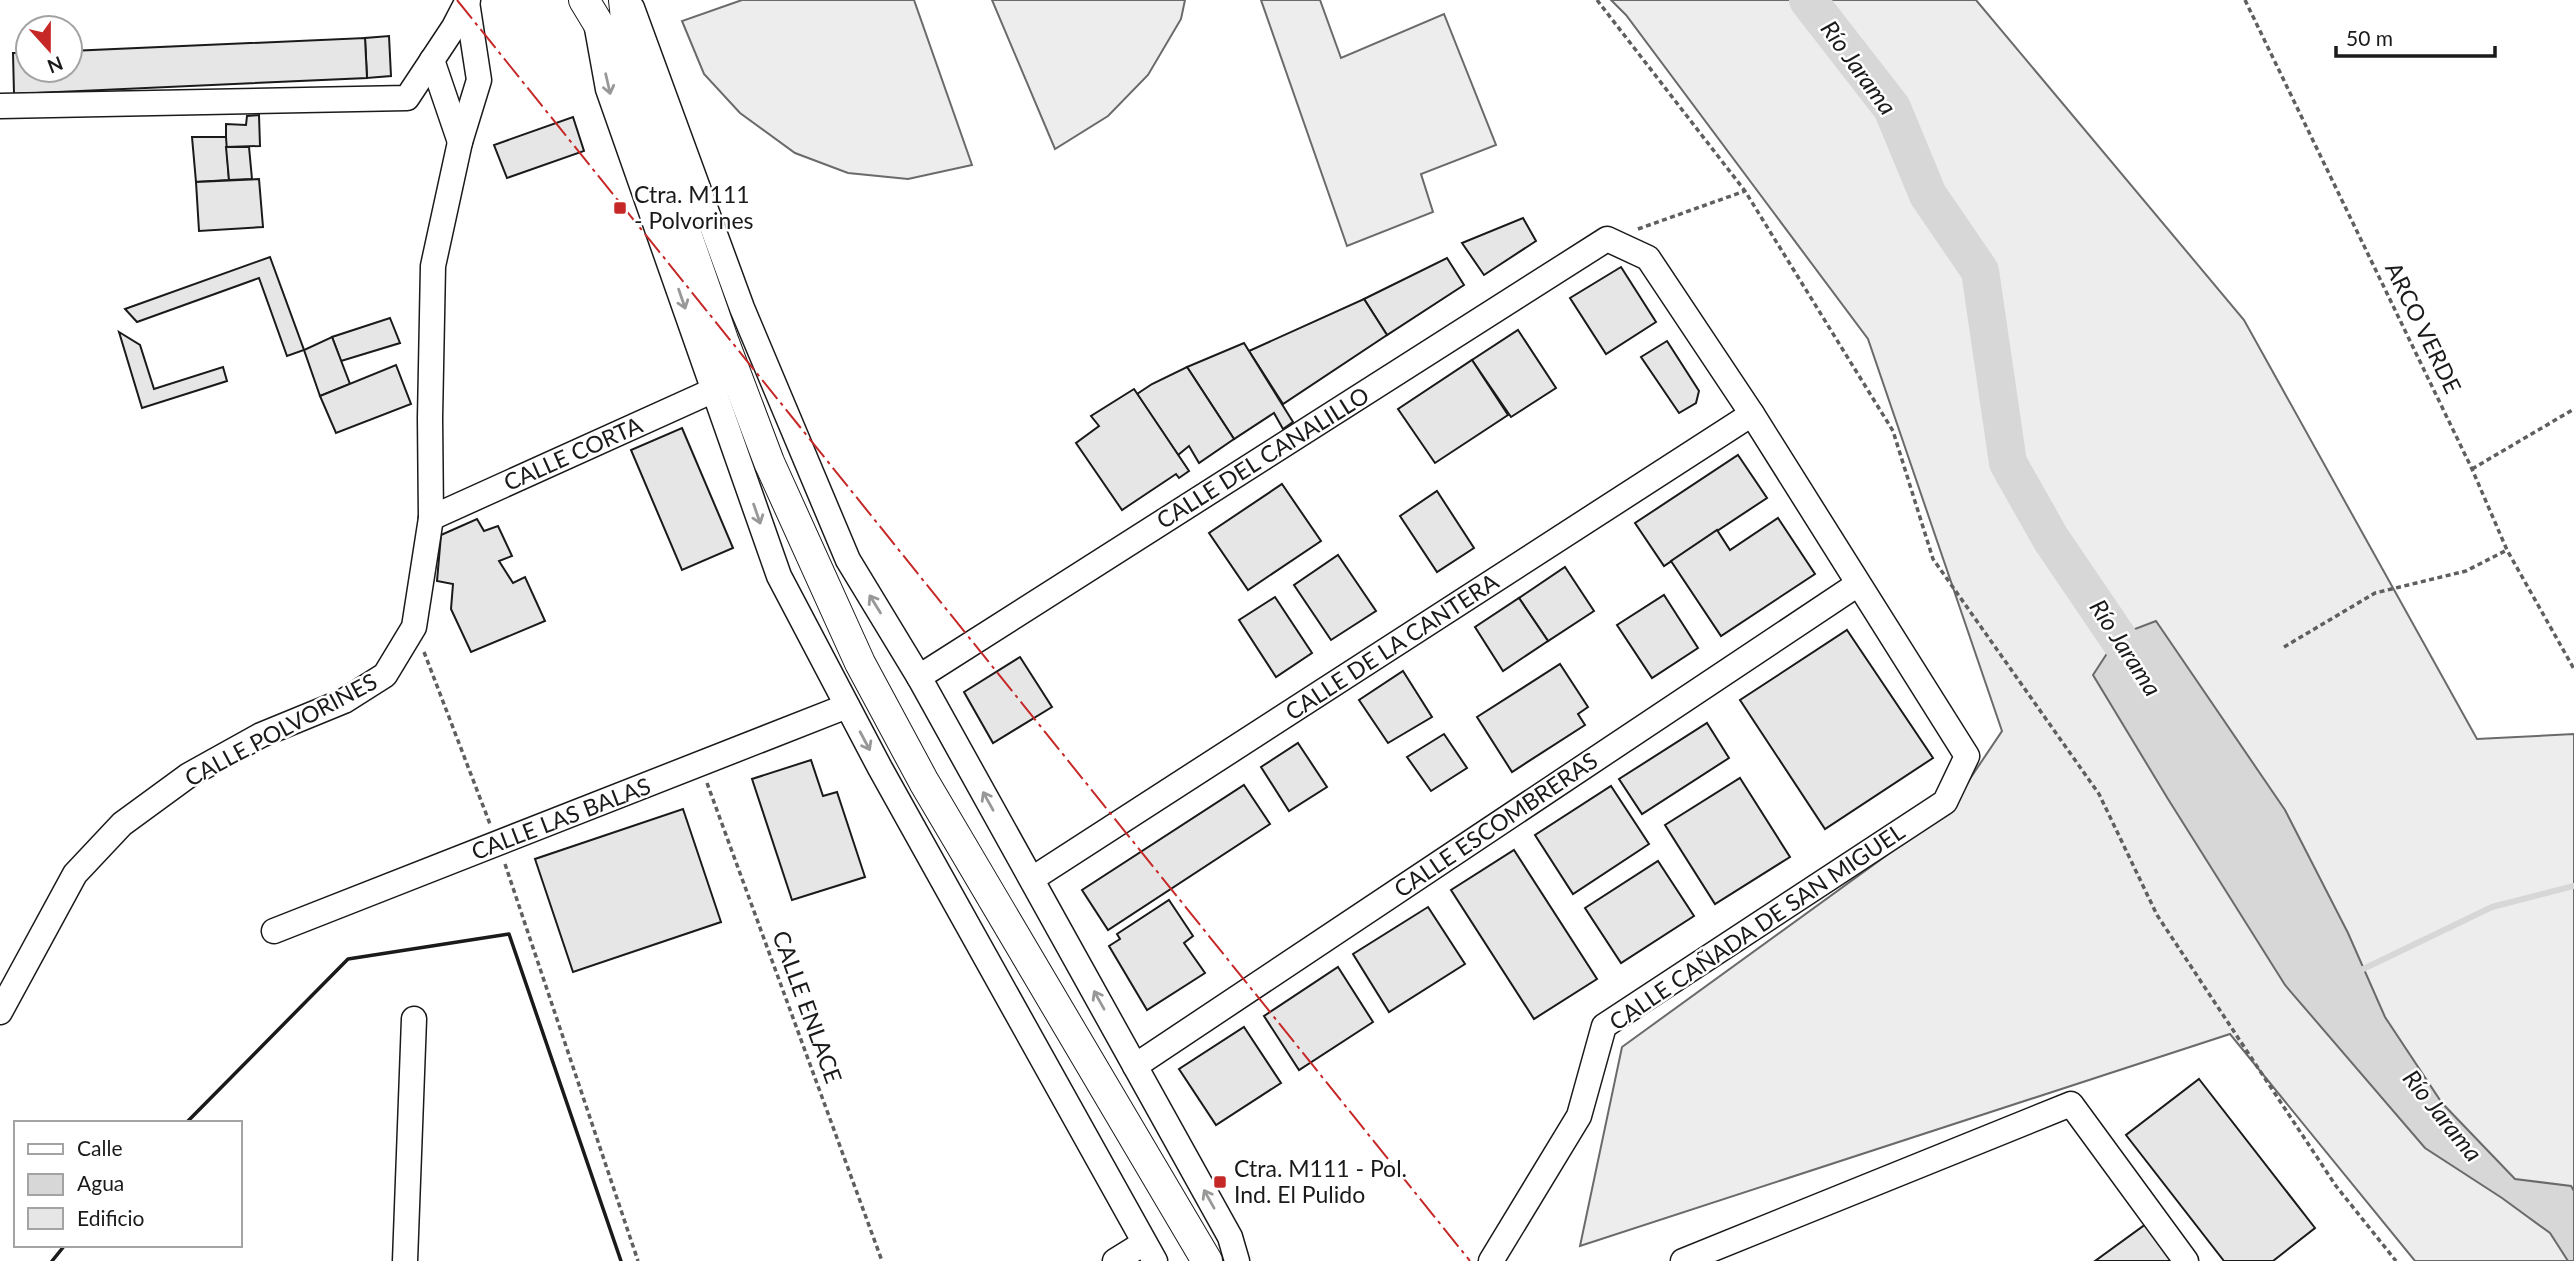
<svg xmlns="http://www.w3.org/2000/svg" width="2574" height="1261" font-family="Lato,sans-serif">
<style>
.built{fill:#ededed;stroke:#6a6a6a;stroke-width:2}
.water{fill:#d7d7d7;stroke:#6a6a6a;stroke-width:2}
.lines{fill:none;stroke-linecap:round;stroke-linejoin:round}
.stream{stroke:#d7d7d7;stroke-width:6}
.river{stroke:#d7d7d7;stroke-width:38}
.building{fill:#e6e6e6;stroke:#1a1a1a;stroke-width:2}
.minor-casing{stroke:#1a1a1a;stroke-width:27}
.major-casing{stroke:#1a1a1a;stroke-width:32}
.path{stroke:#5f5f5f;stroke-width:3.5;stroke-dasharray:5 3.5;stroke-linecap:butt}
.minor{stroke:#fff;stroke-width:24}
.major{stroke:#fff;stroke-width:30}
.wall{stroke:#1a1a1a;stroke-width:3.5}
.power{stroke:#c62828;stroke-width:2;stroke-dasharray:24 5 3.5 5;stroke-linecap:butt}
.oneway{stroke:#989898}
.poi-dot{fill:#c62828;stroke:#fff;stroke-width:2.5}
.labels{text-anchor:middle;stroke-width:5;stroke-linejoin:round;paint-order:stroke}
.poi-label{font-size:23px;fill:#1a1a1a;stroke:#fff;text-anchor:start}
.street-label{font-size:23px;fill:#1a1a1a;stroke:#fff}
.water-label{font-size:24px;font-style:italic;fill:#1a1a1a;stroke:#fff}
</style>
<rect width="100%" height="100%" fill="#fff"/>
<g class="built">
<polygon points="742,0 914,0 972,165 908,179 848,173 795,153 740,113 704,74 682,21"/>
<polygon points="992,0 1185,0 1181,19 1148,75 1108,116 1055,149"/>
<polygon points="1261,0 1320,0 1341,58 1444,14 1496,145 1421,174 1433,212 1347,246"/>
<polygon points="1611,0 1976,0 2244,320 2477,739 2574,734 2574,1261 2415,1261 2230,1034 1580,1246 1622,1047 1949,810 2002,731 1868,339 1626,15"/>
</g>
<polygon class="water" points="2156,621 2285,810 2348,933 2385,1017 2442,1103 2515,1179 2571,1186 2574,1191 2574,1261 2568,1261 2550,1233 2502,1198 2425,1148 2285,985 2168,799 2093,675 2119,635"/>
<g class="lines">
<polyline class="stream" points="2359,971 2492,907 2574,886"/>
<polyline class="river" points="1808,0 1892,108 1928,195 1980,271 2008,463 2051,539 2146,679"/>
</g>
<g class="building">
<polygon points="389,36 391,76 367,78 365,38"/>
<polygon points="365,38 367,78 14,94 13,53 28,53 28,70 70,70 70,51"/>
<polygon points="259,115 260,146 226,147 226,124 246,125 247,116"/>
<polygon points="573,117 584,151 507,178 494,145"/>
<polygon points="192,137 226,137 229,180 196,182"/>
<polygon points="226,147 249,147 252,179 229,180"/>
<polygon points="259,179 263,227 199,231 196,182"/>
<polygon points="1523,218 1536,241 1484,275 1462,243"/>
<polygon points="270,257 304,350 287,356 259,278 137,322 125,309"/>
<polygon points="1447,258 1464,285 1387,335 1364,299"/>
<polygon points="1621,267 1656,322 1606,354 1570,298"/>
<polygon points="1364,299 1387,335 1283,404 1249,351"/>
<polygon points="390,318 400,343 341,361 332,337"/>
<polygon points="1518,330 1556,388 1511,417 1472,360"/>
<polygon points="119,332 140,345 154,389 223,367 227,381 142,408"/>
<polygon points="332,337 350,384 320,396 304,350"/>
<polygon points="1667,341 1699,391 1696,403 1679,413 1641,357"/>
<polygon points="1244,343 1293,422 1283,429 1274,413 1234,439 1187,367"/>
<polygon points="1472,360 1508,415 1435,463 1398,409"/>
<polygon points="396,365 411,404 336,433 320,396"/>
<polygon points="1187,367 1234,439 1199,463 1189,446 1178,455 1137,394 1152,384"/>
<polygon points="1134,389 1189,471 1179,478 1176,474 1122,510 1076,443 1099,426 1091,416"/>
<polygon points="682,428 733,548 682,570 631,450"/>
<polygon points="1738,455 1767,498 1664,566 1635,523"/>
<polygon points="1282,484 1321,541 1248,590 1209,533"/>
<polygon points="1437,491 1474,548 1437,572 1400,516"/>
<polygon points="1778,518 1815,574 1721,636 1671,561 1717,530 1730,550"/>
<polygon points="477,519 484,531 498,526 512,556 499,561 513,583 525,577 545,621 471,652 451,609 453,584 437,581 441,535"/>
<polygon points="1338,555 1376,611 1331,640 1294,585"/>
<polygon points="1565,567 1594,611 1548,641 1519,598"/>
<polygon points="1664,595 1698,648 1652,678 1617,625"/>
<polygon points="1275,597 1312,653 1276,677 1239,620"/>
<polygon points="1519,598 1548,641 1503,671 1475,627"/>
<polygon points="1847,630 1933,758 1825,829 1740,700"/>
<polygon points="1020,657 1052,707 993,743 964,692"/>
<polygon points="1560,664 1588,707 1578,714 1585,725 1512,772 1477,717"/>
<polygon points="1403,671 1432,717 1388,743 1359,700"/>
<polygon points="1707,723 1729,758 1642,814 1619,779"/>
<polygon points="1444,734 1467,768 1431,791 1407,757"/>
<polygon points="1298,743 1327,787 1289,811 1261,767"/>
<polygon points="811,760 823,796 837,792 865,877 792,900 752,779"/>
<polygon points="1740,778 1790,857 1715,904 1665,825"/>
<polygon points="1244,785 1270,824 1108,930 1082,890"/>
<polygon points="1611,786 1649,844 1573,894 1535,835"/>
<polygon points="683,809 721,922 573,972 535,859"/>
<polygon points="1514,850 1597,979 1534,1019 1451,890"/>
<polygon points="1658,861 1694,916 1621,963 1585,908"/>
<polygon points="1169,900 1193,936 1184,943 1205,973 1147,1010 1109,946 1120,939 1117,934"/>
<polygon points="1428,907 1465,964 1389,1012 1353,954"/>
<polygon points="1338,967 1373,1022 1299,1070 1264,1016"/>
<polygon points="1244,1027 1281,1083 1216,1125 1179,1069"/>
<polygon points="2199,1079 2315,1228 2273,1261 2224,1261 2126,1135"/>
<polygon points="2146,1224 2173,1261 2095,1261"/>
</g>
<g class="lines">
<g class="minor-casing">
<g id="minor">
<polyline points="632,8 742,308 848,560 919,677 1230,1237 1237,1261"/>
<polyline points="597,28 608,89 779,576 880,768 1155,1261"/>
<polyline points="432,60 460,142"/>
<polyline points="0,106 407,98 454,27 468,0"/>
<polyline points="431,518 714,390"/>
<polyline points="919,677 1607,239 1648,258 1752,414 1967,756 1945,802 1604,1026 1579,1116 1491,1261"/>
<polyline points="1032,879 1752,414"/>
<polyline points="274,931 847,706"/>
<polyline points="0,1012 75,874 122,824 189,775 261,735 344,701 385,675 414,627 431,518 430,418 433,266 460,142 479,80 467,2"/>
<polyline points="1135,1066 1858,584"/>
<polyline points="405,1261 414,1019"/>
<polyline points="1115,1261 1144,1243"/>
<polyline points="1683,1261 2071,1104 2186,1261"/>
</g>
</g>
<g class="major-casing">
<g id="major">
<polyline points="584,0 633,81 723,340 769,462 860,663 924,782 1207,1261"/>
<polyline points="624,0 631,66"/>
</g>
</g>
<g class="path">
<polyline points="1597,0 1745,191 1893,431 1933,559 2099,794 2157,915 2336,1186 2396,1261"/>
<polyline points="2245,0 2472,469 2507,550 2574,669"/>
<polyline points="1638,229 1745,191"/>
<polyline points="2472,469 2574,409"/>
<polyline points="2284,647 2375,593 2466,571 2507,550"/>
<polyline points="424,652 490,824"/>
<polyline points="707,783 882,1261"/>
<polyline points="505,864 638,1261"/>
</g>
<use href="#minor" class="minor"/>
<use href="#major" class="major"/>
<g class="wall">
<polyline points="186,1123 348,959 509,934 621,1261"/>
<polyline points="52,1261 65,1245"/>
</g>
<polyline class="power" points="457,0 1470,1261"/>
</g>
<defs><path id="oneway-shaft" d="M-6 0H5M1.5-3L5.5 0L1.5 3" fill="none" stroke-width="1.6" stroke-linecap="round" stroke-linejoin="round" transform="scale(1.75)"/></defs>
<g class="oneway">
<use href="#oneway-shaft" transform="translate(608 84) rotate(77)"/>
<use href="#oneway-shaft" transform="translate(682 299) rotate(71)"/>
<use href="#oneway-shaft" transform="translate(757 514) rotate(71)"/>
<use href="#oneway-shaft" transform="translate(875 604) rotate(-122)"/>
<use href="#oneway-shaft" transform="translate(865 741) rotate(62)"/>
<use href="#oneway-shaft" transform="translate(988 801) rotate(-119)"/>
<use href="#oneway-shaft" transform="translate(1099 1000) rotate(-119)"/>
<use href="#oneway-shaft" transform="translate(1209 1199) rotate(-119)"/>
</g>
<g class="poi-dot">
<rect x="613" y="201" width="14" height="14" rx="3.5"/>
<rect x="1213" y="1175" width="14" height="14" rx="3.5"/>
</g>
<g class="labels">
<g class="poi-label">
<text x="634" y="203">Ctra. M111<tspan x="634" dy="26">- Polvorines</tspan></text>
<text x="1234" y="1177">Ctra. M111 - Pol.<tspan x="1234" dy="26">Ind. El Pulido</tspan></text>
</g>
<g class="street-label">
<text transform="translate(2423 328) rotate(64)" y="8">ARCO VERDE</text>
<text transform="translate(573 454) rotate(-24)" y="8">CALLE CORTA</text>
<text transform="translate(1263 458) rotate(-32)" y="8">CALLE DEL CANALILLO</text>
<text transform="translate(1392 647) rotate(-33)" y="8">CALLE DE LA CANTERA</text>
<text transform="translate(281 730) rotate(-28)" y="8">CALLE POLVORINES</text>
<text transform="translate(561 819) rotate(-21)" y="8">CALLE LAS BALAS</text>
<text transform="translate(1496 825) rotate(-34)" y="8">CALLE ESCOMBRERAS</text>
<text transform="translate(1757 927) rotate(-34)" y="8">CALLE CAÑADA DE SAN MIGUEL</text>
<text transform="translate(807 1007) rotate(70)" y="8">CALLE ENLACE</text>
</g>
<g class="water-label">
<text transform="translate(1858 68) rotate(54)" y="8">Río Jarama</text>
<text transform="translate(2125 648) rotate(57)" y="8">Río Jarama</text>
<text transform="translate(2442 1116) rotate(51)" y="8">Río Jarama</text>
</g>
</g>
<rect x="14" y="1121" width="228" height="126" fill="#ffffff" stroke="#a3a3a3" stroke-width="2"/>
<rect x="28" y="1144" width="35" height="10" fill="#ffffff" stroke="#a3a3a3" stroke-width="2"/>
<text x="77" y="1156" font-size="21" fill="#1a1a1a">Calle</text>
<rect x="28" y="1174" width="35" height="21" fill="#d7d7d7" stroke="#a3a3a3" stroke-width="2"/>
<text x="77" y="1191" font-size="21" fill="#1a1a1a">Agua</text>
<rect x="28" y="1208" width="35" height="21" fill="#e6e6e6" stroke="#a3a3a3" stroke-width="2"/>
<text x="77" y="1226" font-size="21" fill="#1a1a1a">Edificio</text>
<g transform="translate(49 49) rotate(159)"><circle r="33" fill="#ffffff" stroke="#a3a3a3" stroke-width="2"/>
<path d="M0-5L12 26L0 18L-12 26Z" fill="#c62828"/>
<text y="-10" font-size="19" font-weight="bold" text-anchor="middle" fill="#1a1a1a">N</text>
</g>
<path d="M2336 46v10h159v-10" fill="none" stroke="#1a1a1a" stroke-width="3.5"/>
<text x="2346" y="46" font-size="21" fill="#1a1a1a" stroke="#ffffff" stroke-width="5" paint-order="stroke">50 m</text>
</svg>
